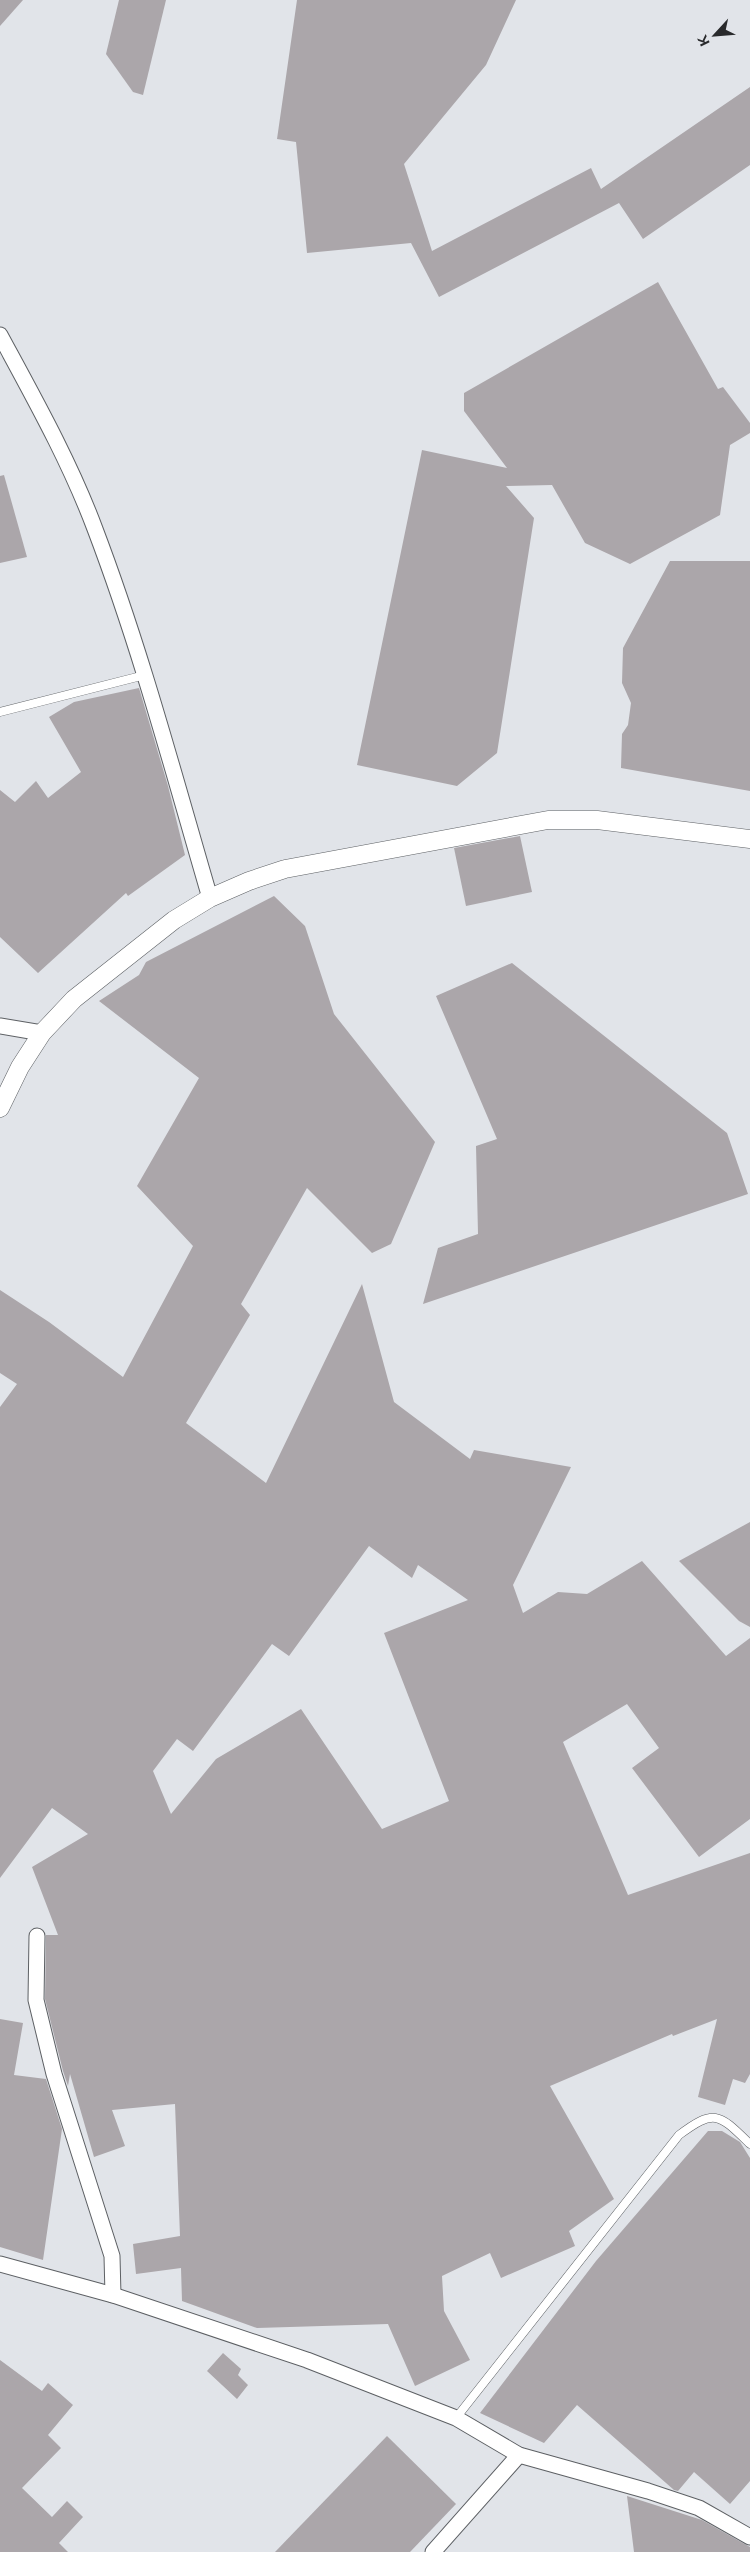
<svg xmlns="http://www.w3.org/2000/svg" width="750" height="2552" font-family="Arial,sans-serif">
<style>
.building{fill:#aba6aa;fill-rule:evenodd}
.lines{fill:none;stroke-linecap:round;stroke-linejoin:round}
.service-casing{stroke:#5d6064;stroke-width:9}
.minor-casing{stroke:#5d6064;stroke-width:17}
.tertiary-casing{stroke:#5d6064;stroke-width:19}
.service{stroke:#fff;stroke-width:8}
.minor{stroke:#fff;stroke-width:15}
.tertiary{stroke:#fff;stroke-width:18}
</style>
<rect width="100%" height="100%" fill="#e1e4e9"/>
<g class="building">
<polygon points="0,0 23,0 0,26"/>
<polygon points="119,0 166,0 143,95 133,92 106,54"/>
<polygon points="297,0 516,0 486,65 404,164 432,251 591,168 601,189 750,87 750,165 643,239 619,203 439,297 411,243 307,253 296,142 277,139"/>
<polygon points="658,282 718,389 723,387 750,423 750,433 730,445 720,515 630,564 585,543 552,485 506,486 534,518 497,753 457,786 357,765 422,450 507,468 464,411 464,393"/>
<polygon points="4,475 27,557 0,563 0,476"/>
<polygon points="670,561 750,561 750,791 621,768 622,734 628,725 631,703 622,683 623,648"/>
<polygon points="139,688 168,786 185,855 128,896 126,893 38,973 0,937 0,790 15,802 36,781 48,798 81,772 49,717 74,702"/>
<polygon points="520,836 532,892 466,906 454,848"/>
<path d="M274,896l31,30 29,88 101,128 -44,102 -19,9 -65,-65 -66,116 9,11 -64,108 80,60 96,-199 32,118 76,57 4,-9 97,17 -58,118 10,28 35,-21 29,2 55,-33 84,95 24,-18v181l-51,38 -67,-89 27,-20 -32,-44 -64,38 65,153 122,-42v221l-5,9 -12,-4 -8,26 -27,-8 19,-78 -44,17 -1,-2 -122,52 64,113 -45,32 6,15 -74,32 -11,-25 -48,23 2,35 26,49 -55,26 -27,-62 -131,4 -75,-27 -1,-33 -45,6 -3,-30 47,-8 -5,-132 -63,6 13,36 -31,11 -24,-83 -2,12 -5,-15 -18,-72 1,-64h12l-26,-68 56,-33 -36,-26 -52,70v-471l17,-23 -17,-11v-83l49,32 74,55 70,-131 -56,-60 62,-108 -100,-77 40,-26 7,-13zM369,1546l43,32 6,-13 50,35 -84,33 65,168 -67,28 -81,-120 -85,50 -45,55 -18,-43 24,-32 16,12 79,-107 17,12z"/>
<polygon points="512,963 727,1133 748,1194 423,1304 438,1248 478,1234 476,1146 497,1139 436,996"/>
<polygon points="750,1522 750,1627 739,1621 679,1561"/>
<polygon points="0,2019 23,2023 14,2075 46,2079 62,2129 43,2260 0,2247"/>
<polygon points="708,2131 722,2131 740,2142 750,2158 750,2481 730,2504 694,2472 678,2491 674,2490 577,2405 544,2443 480,2413 596,2261"/>
<polygon points="223,2353 241,2369 238,2375 248,2385 237,2399 207,2371"/>
<polygon points="0,2360 42,2391 48,2383 73,2405 48,2435 61,2448 22,2488 52,2517 67,2501 83,2517 59,2543 68,2552 0,2552"/>
<polygon points="387,2436 456,2504 410,2552 275,2552"/>
<polygon points="627,2496 702,2520 750,2547 750,2552 634,2552"/>
</g>
<g class="lines">
<g class="service-casing">
<g id="service">
<polyline points="0,712 145,675"/>
<path d="M456,2418l223,-283c36,-27 40,-21 71,9"/>
</g>
</g>
<g class="minor-casing">
<g id="minor">
<path d="M0,335c34,63 70,127 95,194 46,121 79,246 115,369"/>
<polyline points="0,1026 42,1033"/>
<polyline points="37,1936 36,2000 54,2074 112,2256 113,2295"/>
<polyline points="0,2264 113,2295 307,2360 456,2418 519,2455 648,2491 699,2508 750,2537"/>
<polyline points="433,2552 519,2455"/>
</g>
</g>
<g class="tertiary-casing">
<polyline id="tertiary" points="0,1108 20,1067 42,1033 74,999 174,920 210,898 249,881 285,869 548,820 597,820 750,839"/>
</g>
<use href="#service" class="service"/>
<use href="#minor" class="minor"/>
<use href="#tertiary" class="tertiary"/>
</g>
<g transform="translate(715 35) rotate(244)" stroke="#e1e4e9" stroke-width="4" paint-order="stroke">
<path d="M0-4L9 19L0 12L-9 19Z" fill="#292a2c"/>
<text y="-8" font-size="14" font-weight="bold" text-anchor="middle" fill="#292a2c">K</text>
</g>
</svg>
